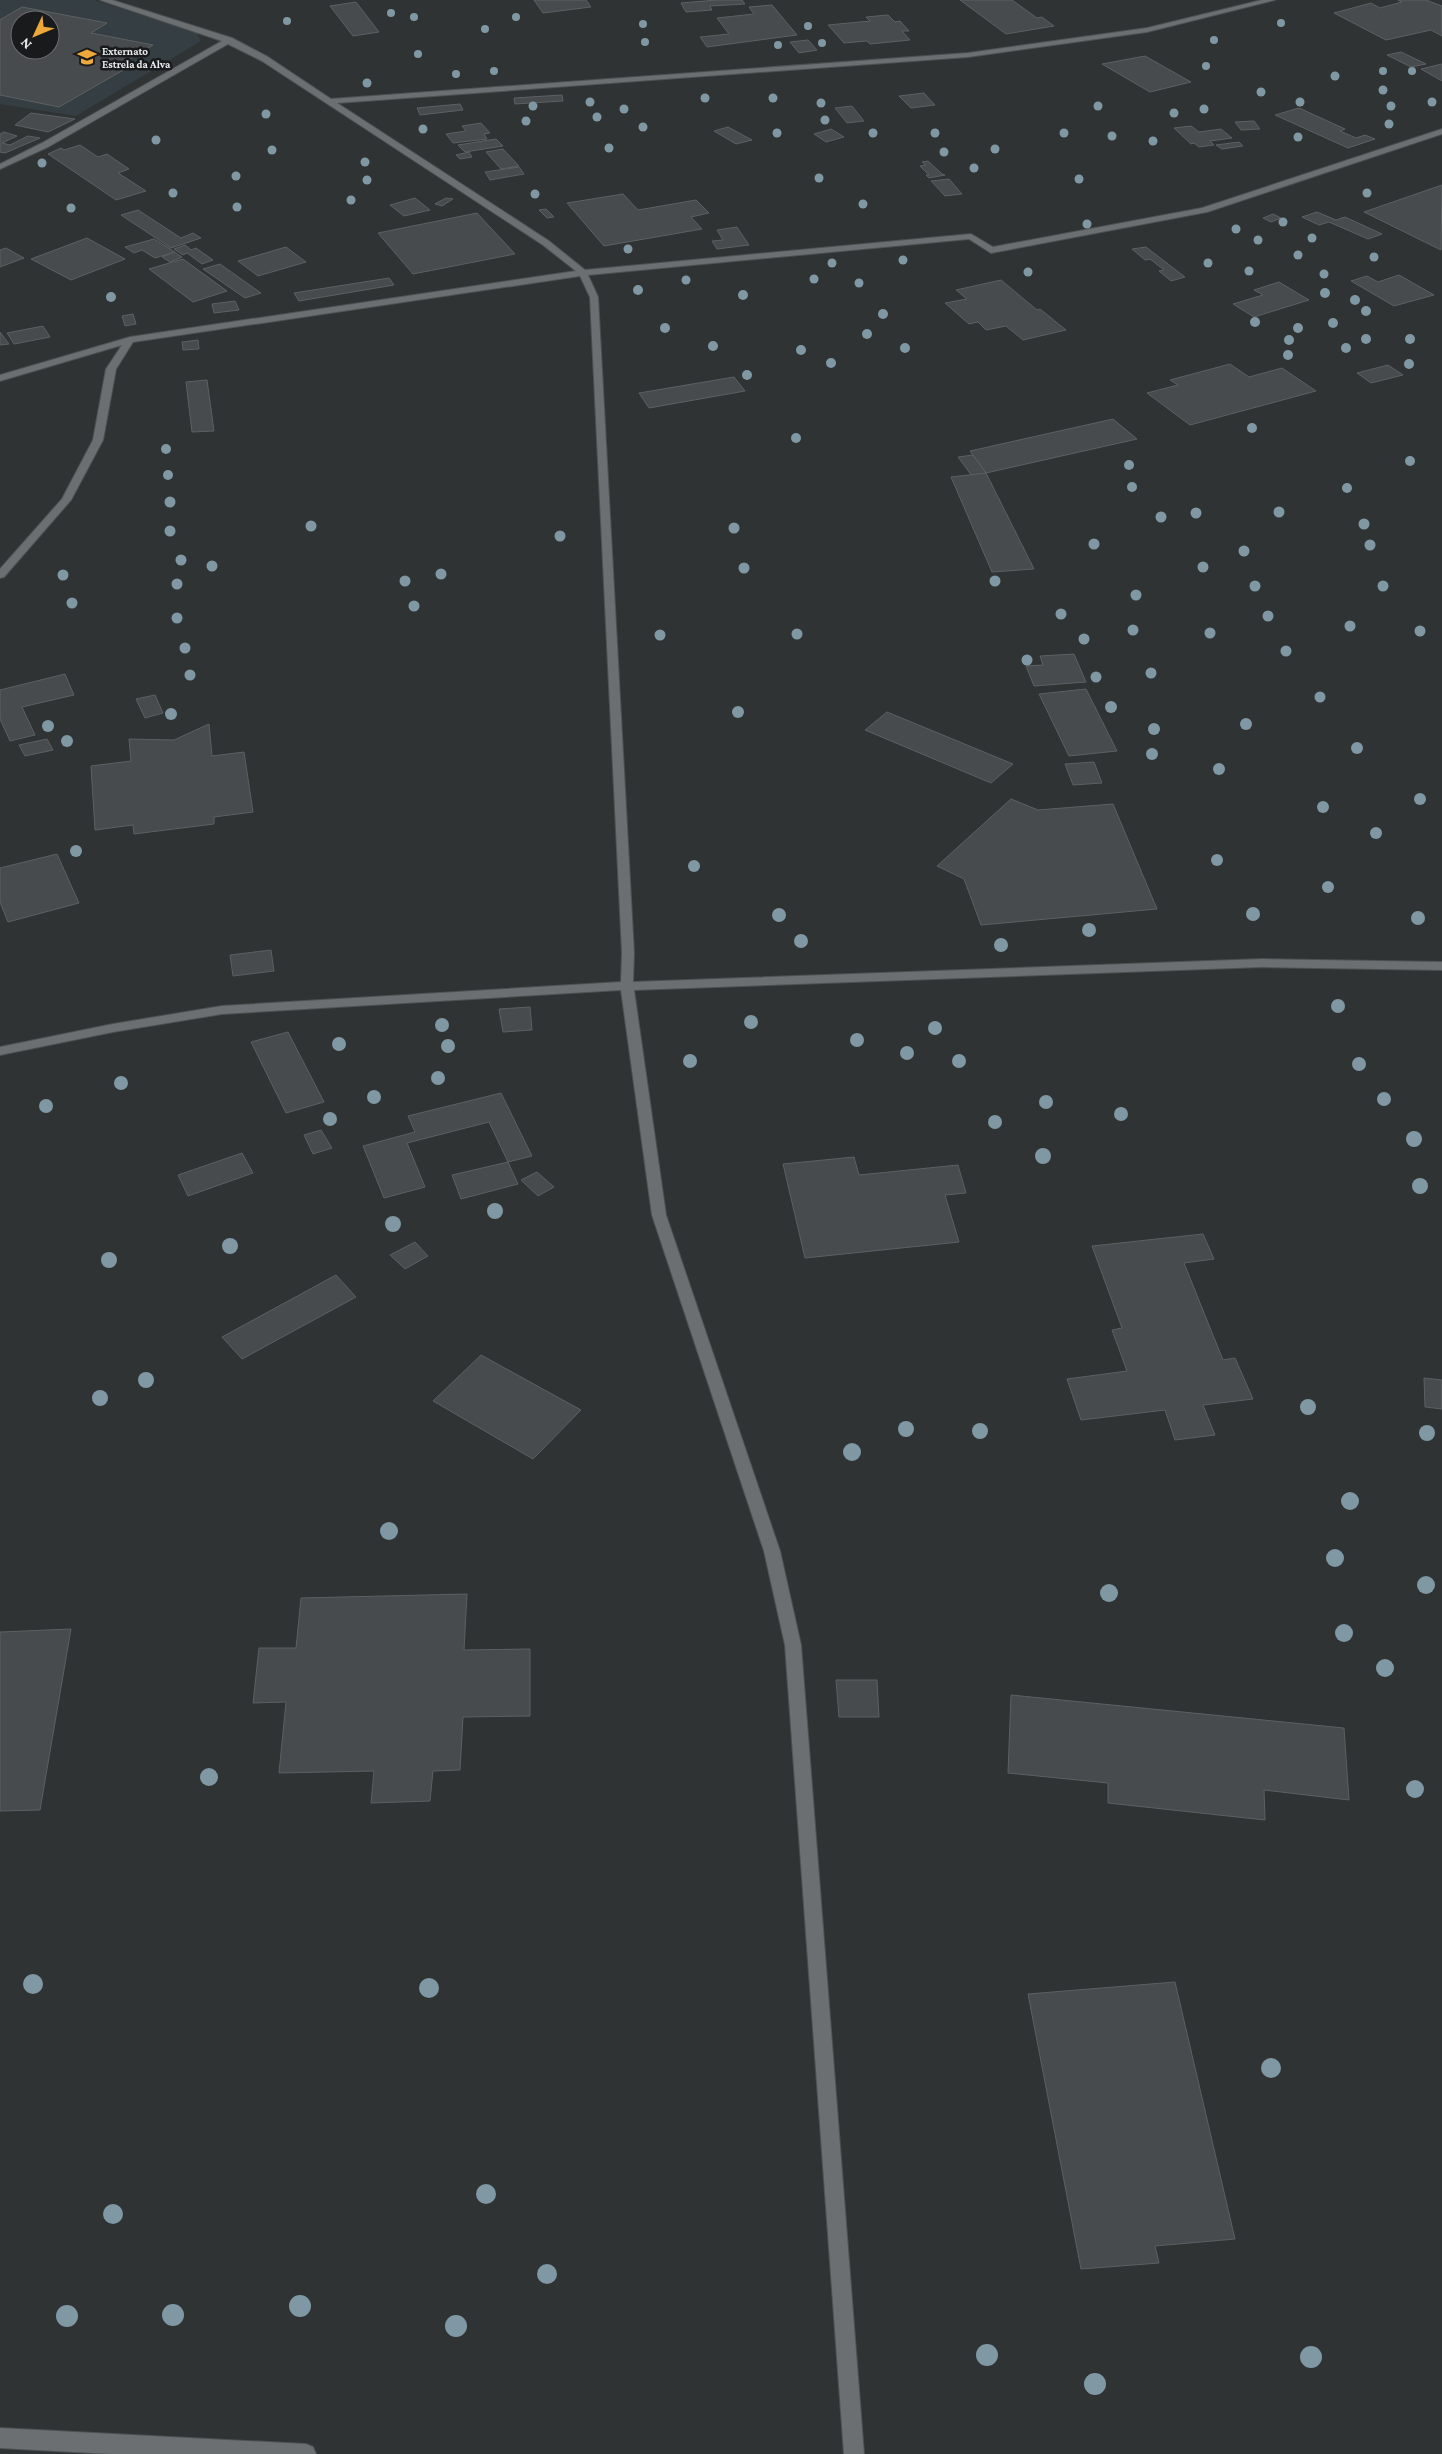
<svg xmlns="http://www.w3.org/2000/svg" width="1442" height="2454" font-family="'Crimson Pro',serif">
<style>
.built{fill:#353f43;fill-rule:evenodd}
.building{fill:#484b4d;stroke:#5c6062;fill-rule:evenodd}
.lines{fill:none;stroke-linecap:round;stroke-linejoin:round}
.minor-casing{stroke:#4e5152;stroke-width:2}
.minor{fill:#6b6f71;fill-rule:evenodd}
.tree{fill:#7f98a3}
.labels{text-anchor:middle;stroke-width:5;stroke-linejoin:round;paint-order:stroke}
.far-poi-label{font-size:11px;font-weight:bold;fill:#e9ebec;stroke:#191a1b;text-anchor:start}
</style>
<rect width="100%" height="100%" fill="#2f3334"/>
<path class="built" d="M0,0h94l103,33 4,8 -125,75 -76,-12zM20,20h30v30h-30z"/>
<g class="building">
<polygon points="534,0 586,0 591,7 543,13"/>
<polygon points="717,0 742,0 745,4 710,6 712,10 686,12 681,3"/>
<polygon points="960,0 1012,0 1037,18 1042,17 1054,26 1006,34"/>
<polygon points="1398,0 1426,0 1442,6 1442,36 1431,30 1386,40 1334,13 1371,3 1380,8 1402,2"/>
<polygon points="356,2 379,32 353,36 330,6"/>
<polygon points="772,5 797,35 707,47 700,37 729,34 717,18 754,14 749,7"/>
<path d="M22,7l85,16 -16,10 62,12 -36,22 8,2 -66,38 -59,-12v-75zM20,20h30v30h-30z"/>
<polygon points="888,15 895,22 900,21 909,31 902,31 910,40 870,44 867,41 844,43 828,25 870,21 866,17"/>
<polygon points="808,40 817,50 799,53 790,42"/>
<polygon points="1401,52 1426,64 1411,67 1387,55"/>
<polygon points="1145,56 1191,82 1150,92 1102,64"/>
<polygon points="1442,64 1442,81 1421,69"/>
<polygon points="924,93 935,105 911,108 899,96"/>
<polygon points="562,95 563,101 515,104 514,98"/>
<polygon points="460,104 463,110 420,115 417,108"/>
<polygon points="852,106 864,121 847,123 835,108"/>
<polygon points="1299,108 1345,129 1340,131 1356,138 1365,135 1375,139 1348,148 1275,115"/>
<polygon points="31,113 75,119 48,132 15,125"/>
<polygon points="1254,121 1260,129 1241,130 1235,122"/>
<polygon points="481,123 490,133 484,134 487,139 453,143 446,134 466,131 462,126"/>
<polygon points="1191,126 1199,132 1221,129 1232,138 1210,141 1214,145 1199,147 1194,143 1191,144 1174,128"/>
<polygon points="728,127 741,134 752,140 736,144 714,131"/>
<polygon points="831,129 844,137 826,142 814,134"/>
<polygon points="4,132 17,136 2,143 10,145 28,136 40,138 5,153 0,152 0,134"/>
<polygon points="496,139 503,146 465,152 458,145"/>
<polygon points="1239,142 1243,146 1222,149 1216,145"/>
<polygon points="80,145 98,157 107,154 129,169 118,173 146,191 116,200 48,154 61,148 64,150"/>
<polygon points="503,149 519,166 501,169 486,152"/>
<polygon points="469,152 472,157 460,159 456,155"/>
<polygon points="928,161 942,174 945,175 929,178 926,175 929,175 920,166 926,165 922,162"/>
<polygon points="519,167 524,174 490,180 485,172"/>
<polygon points="949,179 962,194 945,196 931,181"/>
<polygon points="1442,185 1441,250 1364,212"/>
<polygon points="623,194 638,210 696,200 709,213 691,217 702,229 604,246 567,203"/>
<polygon points="415,198 430,210 404,216 390,205"/>
<polygon points="446,198 453,199 442,206 435,204"/>
<polygon points="546,209 554,217 547,218 539,210"/>
<polygon points="138,210 181,238 193,233 201,238 171,248 121,215"/>
<polygon points="1317,212 1336,220 1345,217 1382,234 1368,239 1329,222 1319,225 1302,217"/>
<polygon points="477,213 515,254 413,274 378,233"/>
<polygon points="1273,214 1281,218 1271,222 1263,218"/>
<polygon points="737,227 749,245 717,249 712,241 723,240 717,230"/>
<polygon points="87,238 125,259 71,280 31,259"/>
<polygon points="154,239 175,252 155,258 142,250 134,253 125,247"/>
<polygon points="185,245 191,250 196,248 213,260 202,264 187,253 183,255 174,249"/>
<polygon points="286,247 306,262 258,276 238,261"/>
<polygon points="1146,247 1185,277 1171,281 1159,271 1164,270 1150,259 1145,260 1132,249"/>
<polygon points="6,248 24,258 0,267 0,250"/>
<polygon points="174,252 182,257 170,262 162,257"/>
<polygon points="183,259 227,291 193,302 149,269"/>
<polygon points="220,264 261,293 245,298 203,269"/>
<polygon points="1399,275 1434,295 1394,306 1351,281 1367,276 1378,282"/>
<polygon points="389,278 394,285 299,301 294,293"/>
<polygon points="1001,280 1037,310 1040,309 1066,330 1023,340 1006,326 986,330 978,322 969,324 945,303 967,299 956,290"/>
<polygon points="1279,282 1309,300 1254,317 1233,304 1263,295 1254,290"/>
<polygon points="235,301 239,310 214,313 212,304"/>
<polygon points="133,314 136,324 125,326 122,316"/>
<polygon points="43,326 50,337 14,344 7,333"/>
<polygon points="0,332 9,344 0,345"/>
<polygon points="198,340 199,349 183,350 182,342"/>
<polygon points="1230,364 1249,377 1282,368 1316,391 1190,425 1147,393 1178,385 1170,380"/>
<polygon points="1388,365 1403,375 1371,383 1357,373"/>
<polygon points="734,377 745,391 649,408 639,393"/>
<polygon points="207,380 214,431 192,432 186,382"/>
<polygon points="1113,419 1137,439 986,473 970,451"/>
<polygon points="973,455 986,473 972,476 958,457"/>
<polygon points="986,473 1034,569 992,572 951,477"/>
<polygon points="1074,654 1086,682 1034,686 1026,666 1043,665 1040,656"/>
<polygon points="65,674 74,695 22,707 35,735 10,741 0,719 0,690"/>
<polygon points="1086,689 1117,751 1069,756 1039,694"/>
<polygon points="155,695 163,713 145,718 136,699"/>
<polygon points="887,712 1013,764 991,783 865,730"/>
<polygon points="209,724 212,756 244,752 253,812 214,817 214,824 134,834 133,825 95,830 91,766 131,761 129,739 174,740"/>
<polygon points="47,739 53,750 25,756 19,745"/>
<polygon points="1094,762 1102,783 1073,785 1065,764"/>
<polygon points="1011,799 1038,810 1113,804 1157,909 981,925 964,879 937,866"/>
<polygon points="57,854 79,903 8,922 0,902 0,868"/>
<polygon points="271,950 274,971 233,976 230,955"/>
<polygon points="530,1007 532,1030 503,1032 499,1009"/>
<polygon points="288,1032 324,1102 286,1113 251,1042"/>
<polygon points="501,1093 532,1156 508,1162 489,1122 407,1143 425,1187 384,1198 363,1146 415,1132 408,1116"/>
<polygon points="321,1130 332,1148 313,1154 304,1135"/>
<polygon points="242,1153 253,1173 188,1196 178,1175"/>
<polygon points="854,1157 859,1175 958,1165 966,1193 945,1195 959,1242 805,1258 783,1164"/>
<polygon points="508,1162 518,1184 461,1199 452,1175"/>
<polygon points="537,1172 554,1187 538,1196 521,1180"/>
<polygon points="1203,1234 1214,1259 1184,1263 1223,1360 1235,1358 1253,1399 1203,1405 1215,1435 1175,1440 1165,1410 1081,1420 1067,1379 1127,1371 1112,1330 1122,1328 1092,1246"/>
<polygon points="415,1242 428,1256 405,1269 390,1255"/>
<polygon points="336,1275 356,1297 242,1359 222,1337"/>
<polygon points="481,1355 581,1410 533,1459 433,1401"/>
<polygon points="1424,1378 1442,1380 1442,1409 1425,1407"/>
<polygon points="467,1594 464,1650 530,1649 530,1716 463,1717 460,1770 433,1771 430,1801 371,1803 374,1771 279,1773 286,1702 253,1703 259,1648 296,1648 301,1598"/>
<polygon points="71,1629 40,1810 0,1811 0,1632"/>
<polygon points="836,1680 877,1680 879,1717 839,1717"/>
<polygon points="1011,1695 1344,1728 1349,1800 1264,1790 1265,1820 1108,1803 1108,1783 1008,1773"/>
<polygon points="1175,1982 1235,2239 1155,2246 1159,2263 1081,2269 1028,1994"/>
</g>
<g class="lines">
<g class="minor-casing">
<g id="minor">
<polygon points="100,0 112,0 232,38 268,57 331,99 968,53 1147,28 1262,0 1275,0 1147,32 968,57 337,103 549,241 585,270 971,234 993,247 1202,208 1442,129 1442,134 1207,212 991,253 969,239 588,275 598,297 634,953 633,982 1262,959 1442,962 1442,970 1262,967 634,990 666,1215 780,1551 801,1645 864,2454 844,2454 785,1645 764,1551 652,1215 621,990 222,1014 113,1032 0,1055 0,1047 113,1024 222,1006 621,982 622,953 590,297 580,276 133,342 116,369 103,440 71,500 4,577 0,578 0,569 62,499 93,440 106,369 122,345 0,381 0,375 130,337 576,271 543,245 262,61 228,44 48,147 0,169 0,164 42,143 222,41"/>
<polygon points="0,2428 306,2444 313,2447 316,2454 111,2454 0,2448"/>
</g>
</g>
<use href="#minor" class="minor"/>
</g>
<g class="tree">
<circle cx="391" cy="13" r="4"/>
<circle cx="414" cy="17" r="4"/>
<circle cx="516" cy="17" r="4"/>
<circle cx="287" cy="21" r="4"/>
<circle cx="1281" cy="23" r="4"/>
<circle cx="643" cy="24" r="4"/>
<circle cx="808" cy="26" r="4"/>
<circle cx="485" cy="29" r="4"/>
<circle cx="1214" cy="40" r="4"/>
<circle cx="645" cy="42" r="4"/>
<circle cx="822" cy="43" r="4"/>
<circle cx="778" cy="45" r="4"/>
<circle cx="418" cy="54" r="4"/>
<circle cx="1206" cy="66" r="4"/>
<circle cx="494" cy="71" r="4"/>
<circle cx="1383" cy="71" r="4"/>
<circle cx="1412" cy="71" r="4"/>
<circle cx="456" cy="74" r="4"/>
<circle cx="1335" cy="76" r="4.5"/>
<circle cx="367" cy="83" r="4.5"/>
<circle cx="1383" cy="90" r="4.5"/>
<circle cx="1261" cy="92" r="4.5"/>
<circle cx="705" cy="98" r="4.5"/>
<circle cx="773" cy="98" r="4.5"/>
<circle cx="590" cy="102" r="4.5"/>
<circle cx="1300" cy="102" r="4.5"/>
<circle cx="1432" cy="102" r="4.5"/>
<circle cx="821" cy="103" r="4.5"/>
<circle cx="533" cy="106" r="4.5"/>
<circle cx="1098" cy="106" r="4.5"/>
<circle cx="1391" cy="106" r="4.5"/>
<circle cx="624" cy="109" r="4.5"/>
<circle cx="1204" cy="109" r="4.5"/>
<circle cx="1174" cy="113" r="4.5"/>
<circle cx="266" cy="114" r="4.5"/>
<circle cx="597" cy="117" r="4.5"/>
<circle cx="825" cy="120" r="4.5"/>
<circle cx="526" cy="121" r="4.5"/>
<circle cx="1389" cy="124" r="4.5"/>
<circle cx="643" cy="127" r="4.5"/>
<circle cx="423" cy="129" r="4.5"/>
<circle cx="777" cy="133" r="4.5"/>
<circle cx="873" cy="133" r="4.5"/>
<circle cx="935" cy="133" r="4.5"/>
<circle cx="1064" cy="133" r="4.5"/>
<circle cx="1112" cy="136" r="4.5"/>
<circle cx="1298" cy="137" r="4.5"/>
<circle cx="156" cy="140" r="4.5"/>
<circle cx="1153" cy="141" r="4.5"/>
<circle cx="609" cy="148" r="4.5"/>
<circle cx="995" cy="149" r="4.5"/>
<circle cx="272" cy="150" r="4.5"/>
<circle cx="944" cy="152" r="4.5"/>
<circle cx="365" cy="162" r="4.5"/>
<circle cx="42" cy="163" r="4.5"/>
<circle cx="974" cy="168" r="4.5"/>
<circle cx="236" cy="176" r="4.5"/>
<circle cx="819" cy="178" r="4.5"/>
<circle cx="1079" cy="179" r="4.5"/>
<circle cx="367" cy="180" r="4.5"/>
<circle cx="173" cy="193" r="4.5"/>
<circle cx="1367" cy="193" r="4.5"/>
<circle cx="535" cy="194" r="4.5"/>
<circle cx="351" cy="200" r="4.5"/>
<circle cx="863" cy="204" r="4.5"/>
<circle cx="237" cy="207" r="4.5"/>
<circle cx="71" cy="208" r="4.5"/>
<circle cx="1283" cy="222" r="4.5"/>
<circle cx="1087" cy="224" r="4.5"/>
<circle cx="1236" cy="229" r="4.5"/>
<circle cx="1312" cy="238" r="4.5"/>
<circle cx="1258" cy="240" r="4.5"/>
<circle cx="628" cy="249" r="4.5"/>
<circle cx="1298" cy="255" r="4.5"/>
<circle cx="1374" cy="257" r="4.5"/>
<circle cx="903" cy="260" r="4.5"/>
<circle cx="832" cy="263" r="4.5"/>
<circle cx="1208" cy="263" r="4.5"/>
<circle cx="1249" cy="271" r="4.5"/>
<circle cx="1028" cy="272" r="4.5"/>
<circle cx="1324" cy="274" r="4.5"/>
<circle cx="814" cy="279" r="4.5"/>
<circle cx="686" cy="280" r="4.5"/>
<circle cx="859" cy="283" r="4.5"/>
<circle cx="638" cy="290" r="5"/>
<circle cx="1325" cy="293" r="5"/>
<circle cx="743" cy="295" r="5"/>
<circle cx="111" cy="297" r="5"/>
<circle cx="1355" cy="300" r="5"/>
<circle cx="1366" cy="311" r="5"/>
<circle cx="883" cy="314" r="5"/>
<circle cx="1255" cy="322" r="5"/>
<circle cx="1333" cy="323" r="5"/>
<circle cx="665" cy="328" r="5"/>
<circle cx="1298" cy="328" r="5"/>
<circle cx="867" cy="334" r="5"/>
<circle cx="1366" cy="339" r="5"/>
<circle cx="1410" cy="339" r="5"/>
<circle cx="1289" cy="340" r="5"/>
<circle cx="713" cy="346" r="5"/>
<circle cx="905" cy="348" r="5"/>
<circle cx="1346" cy="348" r="5"/>
<circle cx="801" cy="350" r="5"/>
<circle cx="1288" cy="355" r="5"/>
<circle cx="831" cy="363" r="5"/>
<circle cx="1409" cy="364" r="5"/>
<circle cx="747" cy="375" r="5"/>
<circle cx="1252" cy="428" r="5"/>
<circle cx="796" cy="438" r="5"/>
<circle cx="166" cy="449" r="5"/>
<circle cx="1410" cy="461" r="5"/>
<circle cx="1129" cy="465" r="5"/>
<circle cx="168" cy="475" r="5"/>
<circle cx="1132" cy="487" r="5"/>
<circle cx="1347" cy="488" r="5"/>
<circle cx="170" cy="502" r="5.5"/>
<circle cx="1279" cy="512" r="5.5"/>
<circle cx="1196" cy="513" r="5.5"/>
<circle cx="1161" cy="517" r="5.5"/>
<circle cx="1364" cy="524" r="5.5"/>
<circle cx="311" cy="526" r="5.5"/>
<circle cx="734" cy="528" r="5.5"/>
<circle cx="170" cy="531" r="5.5"/>
<circle cx="560" cy="536" r="5.5"/>
<circle cx="1094" cy="544" r="5.5"/>
<circle cx="1370" cy="545" r="5.5"/>
<circle cx="1244" cy="551" r="5.5"/>
<circle cx="181" cy="560" r="5.5"/>
<circle cx="212" cy="566" r="5.5"/>
<circle cx="1203" cy="567" r="5.5"/>
<circle cx="744" cy="568" r="5.5"/>
<circle cx="441" cy="574" r="5.5"/>
<circle cx="63" cy="575" r="5.5"/>
<circle cx="405" cy="581" r="5.5"/>
<circle cx="995" cy="581" r="5.5"/>
<circle cx="177" cy="584" r="5.5"/>
<circle cx="1255" cy="586" r="5.5"/>
<circle cx="1383" cy="586" r="5.5"/>
<circle cx="1136" cy="595" r="5.5"/>
<circle cx="72" cy="603" r="5.5"/>
<circle cx="414" cy="606" r="5.5"/>
<circle cx="1061" cy="614" r="5.5"/>
<circle cx="1268" cy="616" r="5.5"/>
<circle cx="177" cy="618" r="5.5"/>
<circle cx="1350" cy="626" r="5.5"/>
<circle cx="1133" cy="630" r="5.5"/>
<circle cx="1420" cy="631" r="5.5"/>
<circle cx="1210" cy="633" r="5.5"/>
<circle cx="797" cy="634" r="5.5"/>
<circle cx="660" cy="635" r="5.5"/>
<circle cx="1084" cy="639" r="5.5"/>
<circle cx="185" cy="648" r="5.5"/>
<circle cx="1286" cy="651" r="5.5"/>
<circle cx="1027" cy="660" r="5.5"/>
<circle cx="1151" cy="673" r="5.5"/>
<circle cx="190" cy="675" r="5.5"/>
<circle cx="1096" cy="677" r="5.5"/>
<circle cx="1320" cy="697" r="5.5"/>
<circle cx="1111" cy="707" r="6"/>
<circle cx="738" cy="712" r="6"/>
<circle cx="171" cy="714" r="6"/>
<circle cx="1246" cy="724" r="6"/>
<circle cx="48" cy="726" r="6"/>
<circle cx="1154" cy="729" r="6"/>
<circle cx="67" cy="741" r="6"/>
<circle cx="1357" cy="748" r="6"/>
<circle cx="1152" cy="754" r="6"/>
<circle cx="1219" cy="769" r="6"/>
<circle cx="1420" cy="799" r="6"/>
<circle cx="1323" cy="807" r="6"/>
<circle cx="1376" cy="833" r="6"/>
<circle cx="76" cy="851" r="6"/>
<circle cx="1217" cy="860" r="6"/>
<circle cx="694" cy="866" r="6"/>
<circle cx="1328" cy="887" r="6"/>
<circle cx="1253" cy="914" r="7"/>
<circle cx="779" cy="915" r="7"/>
<circle cx="1418" cy="918" r="7"/>
<circle cx="1089" cy="930" r="7"/>
<circle cx="801" cy="941" r="7"/>
<circle cx="1001" cy="945" r="7"/>
<circle cx="1338" cy="1006" r="7"/>
<circle cx="751" cy="1022" r="7"/>
<circle cx="442" cy="1025" r="7"/>
<circle cx="935" cy="1028" r="7"/>
<circle cx="857" cy="1040" r="7"/>
<circle cx="339" cy="1044" r="7"/>
<circle cx="448" cy="1046" r="7"/>
<circle cx="907" cy="1053" r="7"/>
<circle cx="690" cy="1061" r="7"/>
<circle cx="959" cy="1061" r="7"/>
<circle cx="1359" cy="1064" r="7"/>
<circle cx="438" cy="1078" r="7"/>
<circle cx="121" cy="1083" r="7"/>
<circle cx="374" cy="1097" r="7"/>
<circle cx="1384" cy="1099" r="7"/>
<circle cx="1046" cy="1102" r="7"/>
<circle cx="46" cy="1106" r="7"/>
<circle cx="1121" cy="1114" r="7"/>
<circle cx="330" cy="1119" r="7"/>
<circle cx="995" cy="1122" r="7"/>
<circle cx="1414" cy="1139" r="8"/>
<circle cx="1043" cy="1156" r="8"/>
<circle cx="1420" cy="1186" r="8"/>
<circle cx="495" cy="1211" r="8"/>
<circle cx="393" cy="1224" r="8"/>
<circle cx="230" cy="1246" r="8"/>
<circle cx="109" cy="1260" r="8"/>
<circle cx="146" cy="1380" r="8"/>
<circle cx="100" cy="1398" r="8"/>
<circle cx="1308" cy="1407" r="8"/>
<circle cx="906" cy="1429" r="8"/>
<circle cx="980" cy="1431" r="8"/>
<circle cx="1427" cy="1433" r="8"/>
<circle cx="852" cy="1452" r="9"/>
<circle cx="1350" cy="1501" r="9"/>
<circle cx="389" cy="1531" r="9"/>
<circle cx="1335" cy="1558" r="9"/>
<circle cx="1426" cy="1585" r="9"/>
<circle cx="1109" cy="1593" r="9"/>
<circle cx="1344" cy="1633" r="9"/>
<circle cx="1385" cy="1668" r="9"/>
<circle cx="209" cy="1777" r="9"/>
<circle cx="1415" cy="1789" r="9"/>
<circle cx="33" cy="1984" r="10"/>
<circle cx="429" cy="1988" r="10"/>
<circle cx="1271" cy="2068" r="10"/>
<circle cx="486" cy="2194" r="10"/>
<circle cx="113" cy="2214" r="10"/>
<circle cx="547" cy="2274" r="10"/>
<circle cx="300" cy="2306" r="11"/>
<circle cx="173" cy="2315" r="11"/>
<circle cx="67" cy="2316" r="11"/>
<circle cx="456" cy="2326" r="11"/>
<circle cx="987" cy="2355" r="11"/>
<circle cx="1311" cy="2357" r="11"/>
<circle cx="1095" cy="2384" r="11"/>
</g>
<defs>
<g id="university-bare" transform="scale(1.5)"><path d="M0-5L7-2L0 1L-7-2ZM-4 1L0 2.5L4 1V4Q0 6-4 4Z" fill="#eca93a" stroke="#191a1b" stroke-width="2.5" paint-order="stroke"/></g>
</defs>
<g fill-rule="evenodd">
<use href="#university-bare" x="87" y="57"/>
</g>
<g class="labels">
<g class="far-poi-label">
<text x="102" y="55">Externato<tspan x="102" dy="13">Estrela da Alva</tspan></text>
</g>
</g>
<g transform="translate(35 35) rotate(226)"><circle r="24" fill="#191a1b" stroke="#6c6e6f"/>
<path d="M0-4L9 19L0 12L-9 19Z" fill="#eca93a"/>
<text y="-8" font-size="14" font-weight="bold" text-anchor="middle" fill="#e9ebec">N</text>
</g>
</svg>
